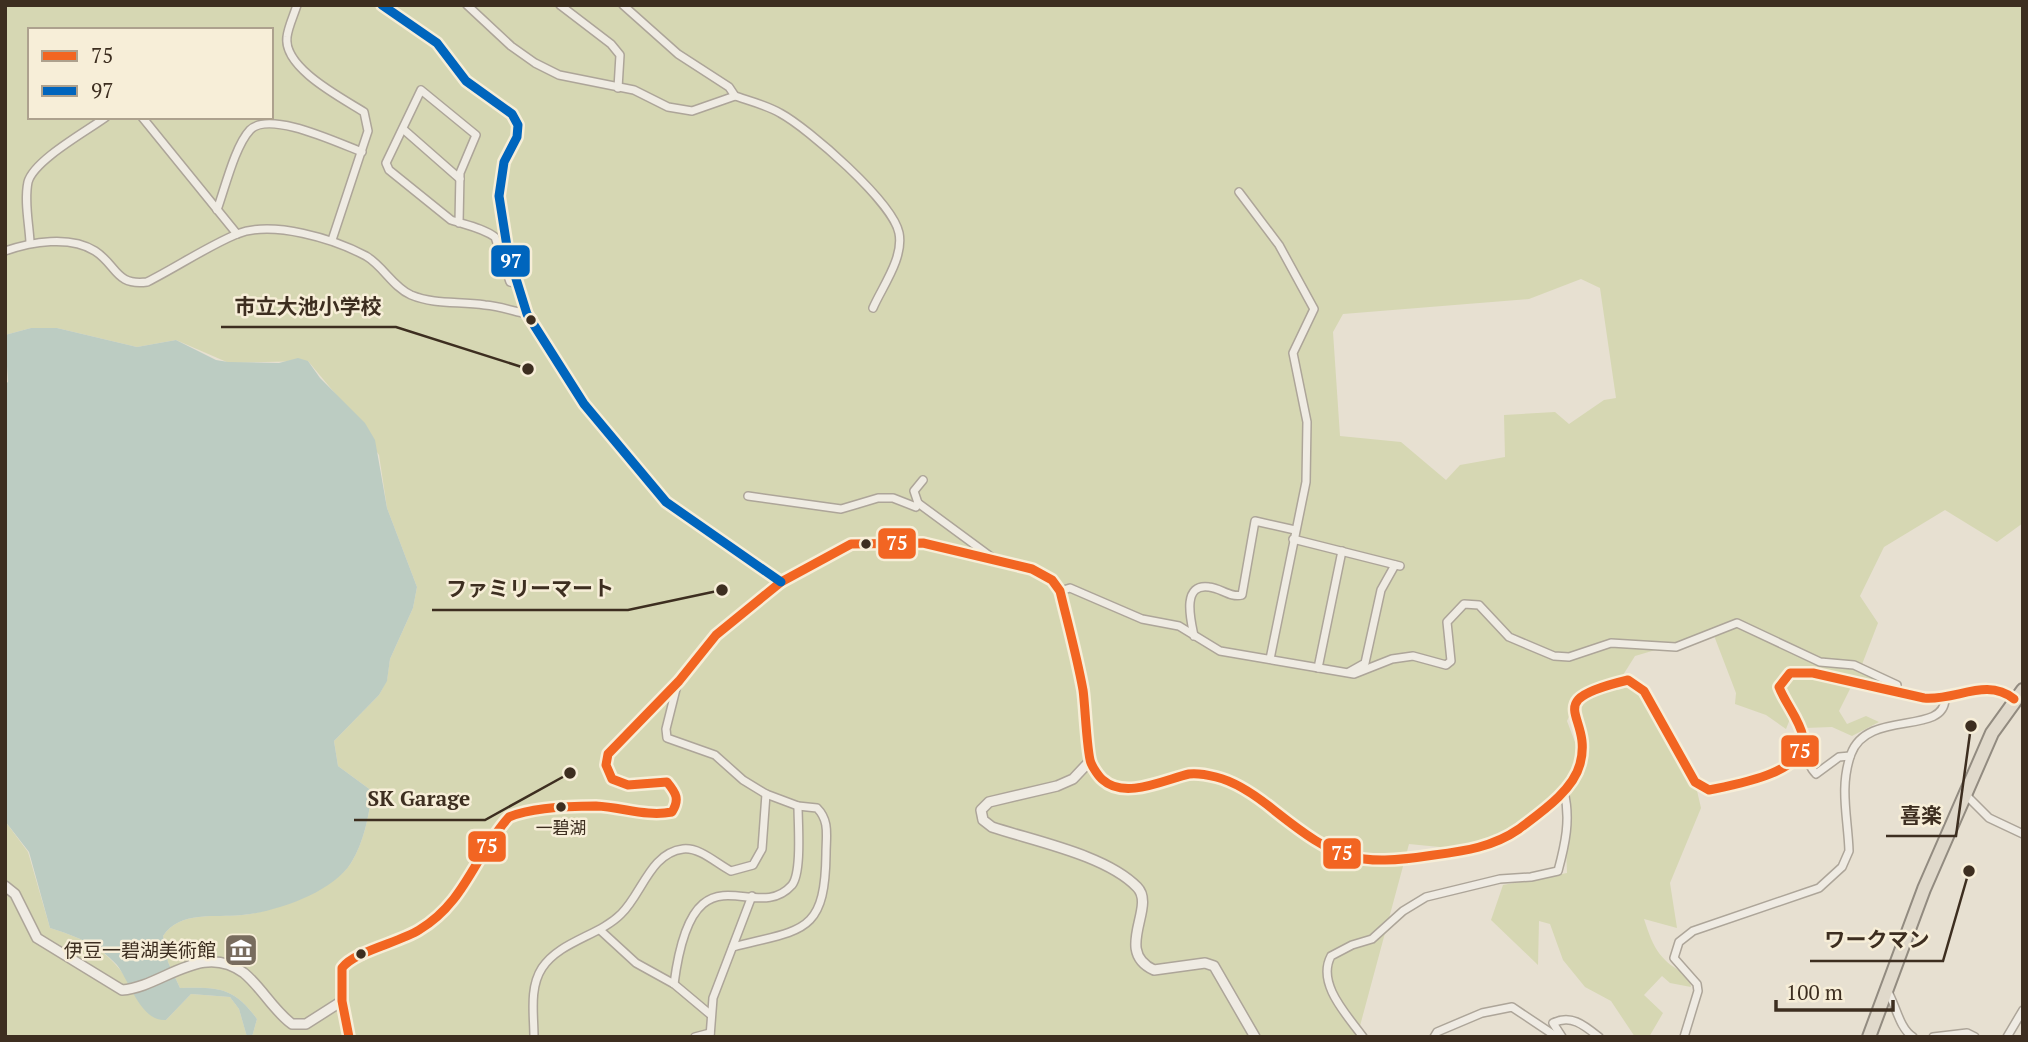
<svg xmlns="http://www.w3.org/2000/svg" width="2028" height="1042" font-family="'PT Serif','Noto Sans JP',serif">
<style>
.green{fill:#d6d7b3;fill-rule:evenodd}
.water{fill:#bcccc2}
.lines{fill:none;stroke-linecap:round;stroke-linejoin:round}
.minor-casing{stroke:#ada599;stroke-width:10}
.tertiary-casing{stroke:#ada599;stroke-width:12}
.trunk-casing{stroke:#928b80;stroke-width:16}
.minor{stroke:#efebe3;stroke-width:7}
.tertiary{stroke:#efebe3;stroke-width:9}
.trunk{stroke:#e0d9cb;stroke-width:12}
.bus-1-casing{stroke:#f7eed8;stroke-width:14}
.bus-2-casing{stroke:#f7eed8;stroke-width:14}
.bus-1{stroke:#f26522;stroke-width:9}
.bus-2{stroke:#0065bd;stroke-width:9}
.bus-dot{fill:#3d2e20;stroke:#f7eed8;stroke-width:2.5}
.labels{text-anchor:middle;stroke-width:5;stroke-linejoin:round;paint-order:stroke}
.bus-label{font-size:17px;fill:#3d2e20;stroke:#f7eed8}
.poi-label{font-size:19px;fill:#3d2e20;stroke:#f7eed8;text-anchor:end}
.leader{fill:none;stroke:#3d2e20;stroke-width:2.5}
.callout-dot{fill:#3d2e20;stroke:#f7eed8;stroke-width:2.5}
.callout-label{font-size:21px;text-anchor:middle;font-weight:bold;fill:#3d2e20;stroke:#f7eed8;stroke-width:5;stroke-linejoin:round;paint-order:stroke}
.line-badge{stroke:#f7eed8;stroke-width:2.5}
.badge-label{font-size:19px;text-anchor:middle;font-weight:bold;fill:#fff}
</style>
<rect width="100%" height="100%" fill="#e7e0d1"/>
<g class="green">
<path d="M5,5h2018v518l-26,19 -52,-32 -61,37 -24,49 18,27 -17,44 19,10 5,7 -30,-5 -16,32 8,13 19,-8 13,6 -27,14 -20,-9 -27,1 -9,-13 -6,4 -4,10 -20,-14 -31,-11 1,-11 -23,-60 -78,23 -17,27 -10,3 10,4 20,-6 57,98 6,26 -31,75 7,45 -33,-9c10,31 16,42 45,57l2,11 -21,-4 -8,-7 -18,19 19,18 -14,24h-14l-24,-36 -26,-14 -22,-27 -13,-36 -11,-3 -1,44 -47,-45 12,-35 64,-12 -3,-81 22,-34 -9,-60 -10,23 14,37 -37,50 -74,42 -61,-6 -52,193h-1105l5,-18c-23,-32 -39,-32 -77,-31l-12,-26 -5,-26c17,-26 52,-18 79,-21 30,-3 92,-25 109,-52 13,-21 18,-47 21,-72l-34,-25 -4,-25 45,-46 8,-15 3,-21 23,-51 4,-21 -30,-79 -8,-53 -36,-52 -35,-42 -79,2 -53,-23 -39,7 -80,-19h-26l-26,7zM30,30h241v87h-241zM1581,279l19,9 16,110 -12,2 -35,24 -14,-12 -51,3 1,42 -45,8 -14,15 -45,-38 -61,-6 -7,-104 10,-18 186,-15z"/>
<path d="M5,821l23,31 22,76c25,8 48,16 66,37 21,23 18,43 50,55l25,-26 39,3 9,12 8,28h-242z"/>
</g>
<path class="water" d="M31,328h26l80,19 39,-7 40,20 12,2 51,1 19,-5 10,3 12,17 45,45 10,17 12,68 30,79 -4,21 -23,51 -3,22 -8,14 -45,46 4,25 34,25c-3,25 -8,51 -21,72 -19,30 -76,49 -109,52 -27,3 -62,-5 -79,21l5,26 12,26c38,-1 54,-1 77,31l-5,18h-5l-8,-28 -9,-12 -39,-3 -25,26c-25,2 -36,-38 -49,-55 -19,-21 -42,-29 -67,-37l-21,-76 -24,-31v-437l3,-2 -3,-47z"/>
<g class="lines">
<g class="minor-casing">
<g id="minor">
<path d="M297,5c-3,10 -9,22 -10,32 -4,31 55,61 77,75l4,19 -36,109"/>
<polyline points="467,5 511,46 535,63 559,75 634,90 668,107 692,111 735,96"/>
<polyline points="560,5 611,44 620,55 618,88"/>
<path d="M623,5l55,49 51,33 6,9c15,5 31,9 45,17 28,15 113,89 119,120 5,25 -17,54 -26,75"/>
<polyline points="142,117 237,234"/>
<polyline points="403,129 460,179"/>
<polyline points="1239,192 1279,245 1314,309 1293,353 1307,422 1306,482 1270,659"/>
<path d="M217,210c8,-22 18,-64 33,-80 19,-20 88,13 112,22"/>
<path d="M459,223l1,-50 16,-38 -55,-45 -35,73 3,7 62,50c15,5 32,8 44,17l15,45 8,2"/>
<path d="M30,242c-1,-19 -6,-41 -2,-60 6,-22 59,-51 78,-65"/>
<path d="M5,251c26,-9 65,-16 90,0 22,14 20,35 52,31 30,-15 59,-35 90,-48 36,-14 97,5 129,22 17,10 27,31 45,39 24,10 48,6 74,10 14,1 28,6 42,9"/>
<polyline points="923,480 914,491 918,503 994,559"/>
<polyline points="748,496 841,509 878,498 893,498 916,507 918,503"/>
<polyline points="1293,539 1400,566"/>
<polyline points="1060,591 1070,588 1142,619 1179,626 1220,651 1354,674 1392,659 1413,656 1446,665 1451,661 1447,622 1464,604 1479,605 1509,637 1554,656 1569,657 1611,643 1676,647 1737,623 1820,662 1854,665 1897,685 1897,692"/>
<path d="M1194,636c-3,-15 -13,-53 15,-49 12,1 21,11 33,8l13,-74 40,9"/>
<polyline points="1318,668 1342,551"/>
<polyline points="1349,672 1365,663 1381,590 1395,565"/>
<path d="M678,681l-12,48 1,9 48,17 28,25 23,14 32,12 19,2c13,13 9,28 9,46 -1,81 -24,75 -93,93"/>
<path d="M1803,740c9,10 0,21 13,34l23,-17 11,-1"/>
<polyline points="1966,795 1989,818 2023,834"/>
<polyline points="600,930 636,963 674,984 711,1015"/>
<path d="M674,984c19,-147 80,-56 118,-99 10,-13 6,-61 6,-79"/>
<path d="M1887,990c9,15 12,38 26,47"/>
<path d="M534,1037c0,-22 -5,-49 8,-69 18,-27 57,-32 79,-54 21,-20 29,-61 62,-65 17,-2 34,15 48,22l22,-6 9,-16 4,-55"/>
<polyline points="695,1037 710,1033"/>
<polyline points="710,1037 713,998 752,896"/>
<path d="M1363,1037c-15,-21 -47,-53 -32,-81l21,-11 20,-6 31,-28 23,-14 74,-18 31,-2 27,-6c7,-26 13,-52 6,-79"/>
<polyline points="1434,1037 1437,1032 1482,1013 1512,1007 1557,1037"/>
<path d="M1562,1037l-9,-14c18,-9 31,2 46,14"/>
<path d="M1684,1037l14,-46 -1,-7 -23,-26 5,-16 14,-11 126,-43 23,-21 7,-16c-1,-33 -10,-64 2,-97 16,-45 93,-18 94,-55"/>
<polyline points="1933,1037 1967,1033 1975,1037"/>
<polyline points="2007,1037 2023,1010"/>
</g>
</g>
<g class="tertiary-casing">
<g id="tertiary">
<polyline points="382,5 437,43 466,81 512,114 518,125 517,137 504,162 499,196 508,253 527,314 584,404 666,502 781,582"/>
<path d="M1090,761l-17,18 -16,7 -68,16 -8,8 2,10 9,7c42,14 114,28 145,60 20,20 -24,64 17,83l51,-7 9,3 41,71"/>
<path d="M5,886l10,8 22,44 85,52c41,-3 79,-49 122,-17 18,15 29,37 48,51h14l36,-23"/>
<path d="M349,1037l-7,-36v-33c13,-17 56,-25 77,-38 47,-28 56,-76 90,-113 24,-10 60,-11 87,-11 26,1 50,11 76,6 8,-13 4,-19 -5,-30l-39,3 -16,-6 -6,-14 2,-11 71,-73 37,-46 65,-53 70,-38 72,-1 109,26 20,11 8,11c8,33 17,66 23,99 2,13 4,65 8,73 2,5 8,14 12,17 22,20 63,-1 86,-6 8,-1 19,1 27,3 21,5 42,20 59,34 62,49 81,56 159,44 31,-4 59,-8 85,-26 21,-16 54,-38 61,-65 14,-51 -44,-62 48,-84l16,11 51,91 14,8c24,-5 100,-17 94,-53 -3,-17 -18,-34 -24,-50l11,-14h23l111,25c32,3 62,-21 90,1"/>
</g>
</g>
<g class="trunk-casing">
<polyline id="trunk" points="1869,1037 1924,889 1992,733 2023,690"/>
</g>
<use href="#minor" class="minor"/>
<use href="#tertiary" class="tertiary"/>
<use href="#trunk" class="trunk"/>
<g class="bus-1-casing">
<path id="bus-1" d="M349,1037l-7,-36v-33c13,-17 56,-25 77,-38 47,-28 56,-76 90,-113 24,-10 60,-11 87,-11 26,1 50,11 76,6 8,-13 4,-19 -5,-30l-39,3 -16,-6 -6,-14 2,-11 71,-73 37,-46 65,-53 70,-38 72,-1 109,26 20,11 8,11c8,33 17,66 23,99 2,13 4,65 8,73 2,5 8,14 12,17 22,20 63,-1 86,-6 8,-1 19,1 27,3 21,5 42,20 59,34 62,49 81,56 159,44 31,-4 59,-8 85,-26 21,-16 54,-38 61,-65 14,-51 -44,-62 48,-84l16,11 51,91 14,8c24,-5 100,-17 94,-53 -3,-17 -18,-34 -24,-50l11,-14h23l111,25c32,3 62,-21 90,1"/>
</g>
<g class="bus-2-casing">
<polyline id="bus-2" points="382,5 437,43 466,81 512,114 518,125 517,137 504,162 499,196 508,253 527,314 584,404 666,502 781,582"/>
</g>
<use href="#bus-1" class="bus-1"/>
<use href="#bus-2" class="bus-2"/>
</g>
<defs>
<g id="museum-square" transform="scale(1.75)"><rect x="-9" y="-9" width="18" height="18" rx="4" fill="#786c5e" stroke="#f7eed8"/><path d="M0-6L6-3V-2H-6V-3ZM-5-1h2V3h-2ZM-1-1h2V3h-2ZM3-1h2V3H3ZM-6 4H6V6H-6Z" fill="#fff"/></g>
</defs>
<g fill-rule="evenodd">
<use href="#museum-square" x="241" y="950"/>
</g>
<g class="bus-dot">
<circle cx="531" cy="320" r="6"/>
<circle cx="866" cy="544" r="6"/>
<circle cx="561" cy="807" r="6"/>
<circle cx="361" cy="954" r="6"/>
</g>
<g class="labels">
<g class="bus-label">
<text x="561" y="834">一碧湖</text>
</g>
<g class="poi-label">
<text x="216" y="957">伊豆一碧湖美術館</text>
</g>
</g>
<path class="leader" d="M528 369L396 327H221M722 590L628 610H432M570 773L485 820H354M1971 726L1956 836H1886M1969 871L1943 961H1810"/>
<g class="callout-dot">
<circle cx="528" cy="369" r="7"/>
<circle cx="722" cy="590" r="7"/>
<circle cx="570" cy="773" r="7"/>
<circle cx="1971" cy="726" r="7"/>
<circle cx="1969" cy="871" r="7"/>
</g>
<g class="callout-label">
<text x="308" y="314">市立大池小学校</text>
<text x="530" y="596">ファミリーマート</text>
<text x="419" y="806">SK Garage</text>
<text x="1921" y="823">喜楽</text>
<text x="1877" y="947">ワークマン</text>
</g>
<g class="line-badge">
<rect x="490" y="244" width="41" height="34" rx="7" fill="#0065bd"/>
<rect x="877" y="527" width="40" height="33" rx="7" fill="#f26522"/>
<rect x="1780" y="734" width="40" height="34" rx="7" fill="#f26522"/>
<rect x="467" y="830" width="40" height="33" rx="7" fill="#f26522"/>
<rect x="1322" y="837" width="40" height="33" rx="7" fill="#f26522"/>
</g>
<g class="badge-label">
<text x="511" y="268">97</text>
<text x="897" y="550">75</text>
<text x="1800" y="758">75</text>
<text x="487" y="853">75</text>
<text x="1342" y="860">75</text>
</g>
<rect width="2028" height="1042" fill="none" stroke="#3d2e20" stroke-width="14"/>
<rect x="28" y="28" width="245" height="91" fill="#f7eed8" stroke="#ada18e" stroke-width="2"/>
<rect x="42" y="51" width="35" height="10" fill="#f26522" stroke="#ada18e" stroke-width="2"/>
<text x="91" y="63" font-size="21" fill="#3d2e20">75</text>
<rect x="42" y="86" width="35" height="10" fill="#0065bd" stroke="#ada18e" stroke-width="2"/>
<text x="91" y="98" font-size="21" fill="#3d2e20">97</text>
<path d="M1776 1000v10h117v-10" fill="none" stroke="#3d2e20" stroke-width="3.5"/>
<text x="1786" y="1000" font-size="21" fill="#3d2e20" stroke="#f7eed8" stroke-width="5" paint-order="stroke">100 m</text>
</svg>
